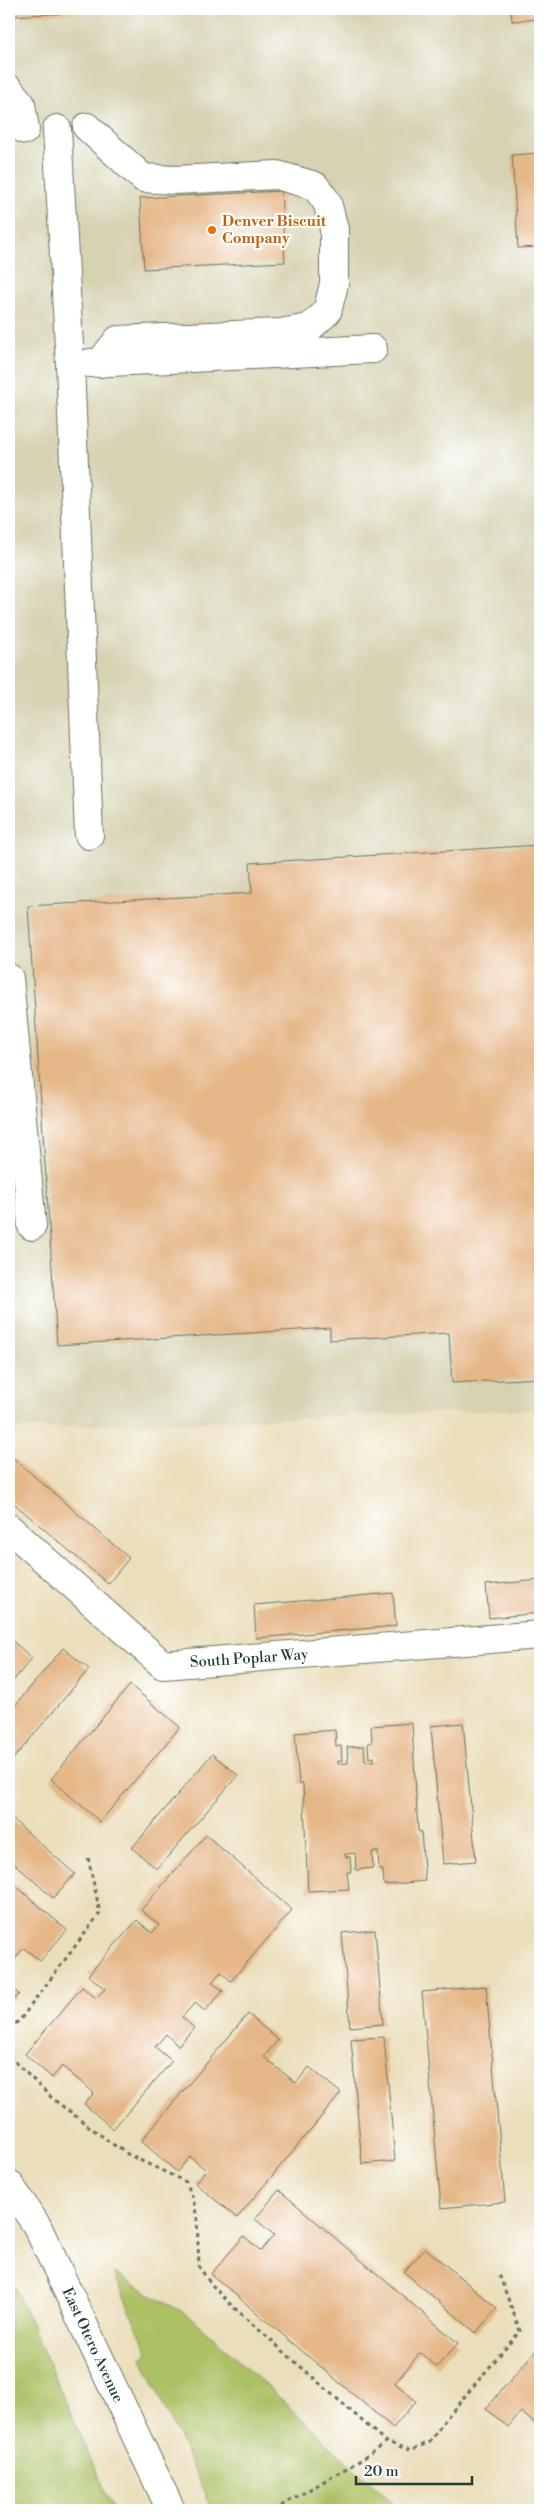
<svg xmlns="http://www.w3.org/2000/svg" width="549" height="2519" font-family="'Libre Bodoni',serif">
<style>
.built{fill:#d7d2b2}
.green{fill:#acc165;stroke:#667f4c}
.building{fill:#e5b686}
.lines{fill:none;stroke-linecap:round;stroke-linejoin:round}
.minor-casing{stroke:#667563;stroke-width:30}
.path{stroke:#667563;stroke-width:3;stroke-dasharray:4 4;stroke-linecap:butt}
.minor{stroke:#fff;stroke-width:28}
.food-dot{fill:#e8710a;stroke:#fff;stroke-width:2}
.labels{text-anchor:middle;stroke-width:4.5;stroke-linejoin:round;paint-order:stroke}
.food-label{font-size:15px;font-weight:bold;fill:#c56008;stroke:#fff;text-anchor:start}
.street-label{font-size:15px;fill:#1f3d34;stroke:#fff}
</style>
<rect width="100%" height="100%" fill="#fff"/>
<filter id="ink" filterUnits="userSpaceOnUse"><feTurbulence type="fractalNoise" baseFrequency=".02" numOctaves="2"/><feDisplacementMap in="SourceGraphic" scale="10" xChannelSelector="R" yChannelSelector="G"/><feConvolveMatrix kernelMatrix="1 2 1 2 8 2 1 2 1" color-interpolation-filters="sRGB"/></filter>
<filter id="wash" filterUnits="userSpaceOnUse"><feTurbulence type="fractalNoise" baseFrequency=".0096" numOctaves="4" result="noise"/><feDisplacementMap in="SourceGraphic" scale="20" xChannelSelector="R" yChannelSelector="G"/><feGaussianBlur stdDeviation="1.12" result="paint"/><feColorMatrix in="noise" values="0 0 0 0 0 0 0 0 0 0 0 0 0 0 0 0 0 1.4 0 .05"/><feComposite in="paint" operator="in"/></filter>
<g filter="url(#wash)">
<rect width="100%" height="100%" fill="#ebdebb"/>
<polygon class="built" points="9,9 540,9 540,1409 10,1429"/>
<g class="green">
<polygon points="114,2273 189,2316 290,2407 347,2463 402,2510 212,2510 142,2358 148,2353"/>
<polygon points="12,2280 113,2510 9,2510 9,2284"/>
</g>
<g id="blocks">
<g class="building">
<polygon points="9,9 94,9 94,12 9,16"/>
<polygon points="511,9 540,9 540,19 512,21"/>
<polygon points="540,153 540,247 518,248 512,155"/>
<polygon points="281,191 285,262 144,269 140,198"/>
<polygon points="540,845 540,1378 452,1383 449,1333 330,1340 330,1328 57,1345 28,906 252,893 250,863"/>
<polygon points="12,1457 129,1558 108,1584 9,1499 9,1460"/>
<polygon points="540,1580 540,1613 489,1618 486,1585"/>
<polygon points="393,1593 396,1626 256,1638 254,1605"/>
<polygon points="9,1638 32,1658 9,1686"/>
<polygon points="63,1648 89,1669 9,1764 9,1713"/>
<polygon points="130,1685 180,1727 100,1822 51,1779"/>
<polygon points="412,1723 418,1831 421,1832 425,1881 384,1885 383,1870 379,1870 378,1851 372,1852 373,1868 356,1870 355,1853 345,1854 346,1857 350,1857 351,1872 347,1872 349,1889 308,1891 303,1784 299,1784 295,1733 335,1730 336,1746 341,1746 342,1761 338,1761 338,1764 348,1763 347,1747 364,1746 365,1761 374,1761 374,1757 369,1758 368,1743 372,1742 371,1726"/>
<polygon points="463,1723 476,1861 443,1864 431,1726"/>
<polygon points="212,1754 238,1775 157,1869 132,1848"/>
<polygon points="9,1816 75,1874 53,1898 9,1859"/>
<polygon points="206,1835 292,1910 231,1981 221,1972 212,1982 223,1991 205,2011 195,2003 182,2017 194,2028 178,2046 166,2034 155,2047 172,2061 113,2129 84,2104 94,2093 62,2066 52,2078 25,2054 82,1987 96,1998 105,1989 88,1975 137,1920 152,1933 159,1925 141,1910"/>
<polygon points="9,1880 67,1930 40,1961 24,1948 9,1966"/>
<polygon points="375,1930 383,2024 350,2027 342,1933"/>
<polygon points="9,1985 19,1994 9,2005"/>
<polygon points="486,1986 505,2202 441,2208 422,1992"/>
<polygon points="248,2014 278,2040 264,2057 296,2083 309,2067 341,2093 237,2218 195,2183 206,2170 190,2157 177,2172 141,2141"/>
<polygon points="384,2037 395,2161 362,2164 351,2039"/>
<polygon points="279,2190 458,2343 437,2367 420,2353 395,2383 416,2401 393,2428 211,2274 244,2236 261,2251 274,2235 255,2219"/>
<polygon points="425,2248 497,2308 476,2333 404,2272"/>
<polygon points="540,2345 540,2428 521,2412 508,2427 486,2409"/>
</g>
</g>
</g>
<g filter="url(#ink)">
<use href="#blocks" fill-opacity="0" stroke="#667563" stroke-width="1"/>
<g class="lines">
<g class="minor-casing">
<g id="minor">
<polyline points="9,89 21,104 25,130"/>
<polyline points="87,127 143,178 174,180 277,175 315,186 327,202 334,229 334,284 327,312 309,328 280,333 118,340 100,363"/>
<polyline points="57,129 70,364 89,835"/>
<polyline points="90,363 373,349"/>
<polyline points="9,978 32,1226"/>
<polyline points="9,1528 163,1665 540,1635"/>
<polyline points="9,2184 37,2226 171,2510"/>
</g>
</g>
<g class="path">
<polyline points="9,2029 20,2020 100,1913 88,1857"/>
<polyline points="9,2056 53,2099 111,2143 129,2155 186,2182 193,2198 197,2219 199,2267 211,2284 232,2306 386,2442 411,2450 430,2442 444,2421 520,2331 499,2274"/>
<polyline points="274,2510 361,2460 386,2442"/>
</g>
<use href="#minor" class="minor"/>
</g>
</g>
<circle class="food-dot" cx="212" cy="230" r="5"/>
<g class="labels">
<g class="food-label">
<text x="222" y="226">Denver Biscuit<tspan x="222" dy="17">Company</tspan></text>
</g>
<g class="street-label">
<text transform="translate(249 1658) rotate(-4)" y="5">South Poplar Way</text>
<text transform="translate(93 2345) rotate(65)" y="5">East Otero Avenue</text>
</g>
</g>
<rect width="549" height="2519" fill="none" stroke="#fff" stroke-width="30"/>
<path d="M356 2476v8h116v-8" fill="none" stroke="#1f3d34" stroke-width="2.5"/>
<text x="364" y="2476" font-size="15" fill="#1f3d34" stroke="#ffffff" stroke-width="4" paint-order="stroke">20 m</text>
</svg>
